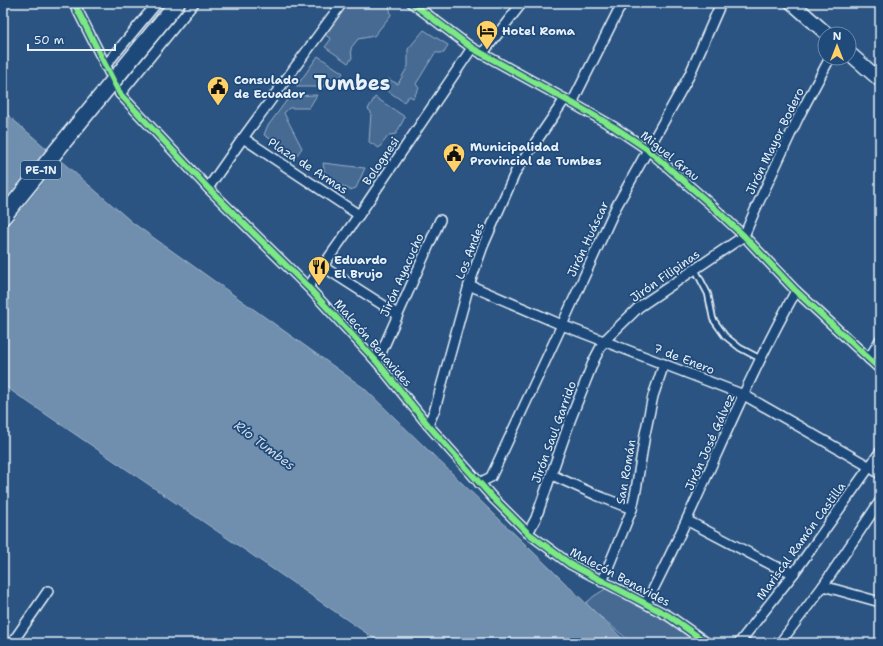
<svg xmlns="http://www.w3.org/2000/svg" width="883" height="646" font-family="'Shantell Sans',sans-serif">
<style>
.green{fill:#476b93;stroke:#98aec6}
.water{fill:#708ead;stroke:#a0b6cb}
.pier{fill:#2b5482}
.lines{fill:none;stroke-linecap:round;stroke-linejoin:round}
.service-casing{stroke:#e8f1f8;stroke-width:8}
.minor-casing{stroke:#e8f1f8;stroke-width:12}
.secondary-casing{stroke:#e8f1f8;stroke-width:16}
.trunk-casing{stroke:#e8f1f8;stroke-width:18}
.service{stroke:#1f4a7a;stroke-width:4.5}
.minor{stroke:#1f4a7a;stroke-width:9}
.secondary{stroke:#1f4a7a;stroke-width:13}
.trunk{stroke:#1f4a7a;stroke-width:15}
.trunk-bridge-casing{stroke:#e8f1f8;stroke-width:18;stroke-linecap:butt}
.trunk-bridge{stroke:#1f4a7a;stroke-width:15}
.cycleway-casing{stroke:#1f4a7a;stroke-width:8}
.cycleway{stroke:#7ce984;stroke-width:6}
.labels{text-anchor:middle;stroke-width:3.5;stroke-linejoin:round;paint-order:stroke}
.shield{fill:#1f4a7a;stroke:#acbfd2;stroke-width:1}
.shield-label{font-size:11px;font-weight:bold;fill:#e8f1f8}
.poi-label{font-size:12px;font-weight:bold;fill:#e8f1f8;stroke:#1f4a7a;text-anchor:start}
.street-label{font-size:12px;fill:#e8f1f8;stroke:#1f4a7a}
.water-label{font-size:13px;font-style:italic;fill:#d0dde9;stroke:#1f4a7a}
.town-label{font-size:20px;font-weight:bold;fill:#e8f1f8;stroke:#1f4a7a}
</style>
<rect width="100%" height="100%" fill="#2b5482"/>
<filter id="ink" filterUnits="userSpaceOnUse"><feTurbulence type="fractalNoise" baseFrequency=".025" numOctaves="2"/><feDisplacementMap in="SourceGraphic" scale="8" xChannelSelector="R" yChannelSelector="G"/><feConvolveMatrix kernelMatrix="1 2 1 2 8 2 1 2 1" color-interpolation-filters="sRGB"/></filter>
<g filter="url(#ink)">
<g class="green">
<polygon points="347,3 387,3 389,4 391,15 374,36 358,39 351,48 352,58 348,63 325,47 331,39 324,34"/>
<polygon points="424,30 448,45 444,53 435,53 416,84 419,88 413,98 409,96 404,102 382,87 388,79 398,84 408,66 408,49"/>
<polygon points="318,56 343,73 338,80 327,81 323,87 296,87"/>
<polygon points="317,95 309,108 289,108 284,113 302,148 297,155 264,135 267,127 290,96"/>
<polygon points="375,97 405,117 396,134 389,135 379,148 369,142 371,112 368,109"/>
<polygon points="323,163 365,168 356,188 350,190 325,176"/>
<polygon points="607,588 685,632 696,643 632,643 585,604 594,596"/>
</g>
<polygon class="water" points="3,111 133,223 364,388 627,643 381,643 3,385"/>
<polygon class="pier" points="48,147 62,159 3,232 3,202"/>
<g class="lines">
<g class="service-casing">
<polyline id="service" points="695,269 708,294 713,319 725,336 740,348 761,359"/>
</g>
<g class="minor-casing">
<g id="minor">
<polyline points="74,3 120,94 208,188 308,287 377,362 428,425 493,498 528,533 570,564 669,616 707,643"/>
<polyline points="412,3 472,48 572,103 614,127 647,149 710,204 744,236 796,291 880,369"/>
<polyline points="482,54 522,3"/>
<polyline points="105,66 157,3"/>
<polyline points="120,94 194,3"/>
<polyline points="572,103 622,3"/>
<polyline points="243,138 359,215"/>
<polyline points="208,188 243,138 342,3"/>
<polyline points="322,266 397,314"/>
<polyline points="469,285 562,325 744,395 870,467 880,474"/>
<polyline points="308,287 359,215 472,48"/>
<polyline points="869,359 880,340"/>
<polyline points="377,362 440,220"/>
<polyline points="428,425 435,409 469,285 483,246 516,171 565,99"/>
<polyline points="552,475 596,495 632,509"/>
<polyline points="479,483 491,477 562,325 616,207 689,76 721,3"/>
<polyline points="688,521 772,565 794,573"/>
<polyline points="528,533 536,518 571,418 594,360 604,341 639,307 744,236 756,208 799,116 830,58"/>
<polyline points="602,582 632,509 636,490 645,434 653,396 664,364"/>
<polyline points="823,586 880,602"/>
<path d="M646,603c54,-102 93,-211 150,-312"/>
<polyline points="12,643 48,591"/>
<polyline points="739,643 794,573 880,452"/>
<polyline points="780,643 823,586 880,501"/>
</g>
</g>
<g class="secondary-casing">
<g id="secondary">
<polyline points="792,3 827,34"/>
<polyline points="849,53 880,80"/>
</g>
</g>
<g class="trunk-casing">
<polyline id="trunk" points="3,217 78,124"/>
</g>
<use href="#service" class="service"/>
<use href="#minor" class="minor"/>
<use href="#secondary" class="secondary"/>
<use href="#trunk" class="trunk"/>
<g class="trunk-bridge-casing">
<polyline id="trunk-bridge" points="78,124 177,3"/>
</g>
<use href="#trunk-bridge" class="trunk-bridge"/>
<g class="cycleway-casing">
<g id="cycleway">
<polyline points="74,3 120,94 208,188 308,287 377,362 428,425 493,498 528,533 570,564 669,616 707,643"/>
<polyline points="412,3 472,48 572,103 614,127 647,149 710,204 744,236 796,291 880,369"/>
</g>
</g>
<use href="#cycleway" class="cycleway"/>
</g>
</g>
<defs>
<g id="hotel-pin" transform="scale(1.15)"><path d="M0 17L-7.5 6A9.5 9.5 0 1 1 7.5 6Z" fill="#ffd166" stroke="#1f4a7a"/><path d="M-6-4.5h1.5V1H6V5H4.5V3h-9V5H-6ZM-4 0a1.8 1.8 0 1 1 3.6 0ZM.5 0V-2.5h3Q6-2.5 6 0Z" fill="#111"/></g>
<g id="civic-pin" transform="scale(1.15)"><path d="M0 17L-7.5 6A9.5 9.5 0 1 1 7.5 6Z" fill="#ffd166" stroke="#1f4a7a"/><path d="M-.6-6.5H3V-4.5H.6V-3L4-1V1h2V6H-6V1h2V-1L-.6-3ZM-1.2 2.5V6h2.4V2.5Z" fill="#111"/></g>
<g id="restaurant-pin" transform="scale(1.15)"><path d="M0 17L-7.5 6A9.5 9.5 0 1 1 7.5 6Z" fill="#ffd166" stroke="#1f4a7a"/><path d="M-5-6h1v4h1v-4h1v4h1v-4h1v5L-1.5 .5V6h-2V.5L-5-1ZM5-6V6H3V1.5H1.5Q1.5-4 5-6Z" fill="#111"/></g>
</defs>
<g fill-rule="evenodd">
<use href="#hotel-pin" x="487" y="31"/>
<use href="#civic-pin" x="218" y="87"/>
<use href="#civic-pin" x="454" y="154"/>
<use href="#restaurant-pin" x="319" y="267"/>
</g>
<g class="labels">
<rect class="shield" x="21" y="161" width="40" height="18" rx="3"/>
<g class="shield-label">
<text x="41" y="174">PE-1N</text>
</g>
<g class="poi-label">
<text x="502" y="35">Hotel Roma</text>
<text x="234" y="84">Consulado<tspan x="234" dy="14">de Ecuador</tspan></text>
<text x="470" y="151">Municipalidad<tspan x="470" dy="14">Provincial de Tumbes</tspan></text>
<text x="334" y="264">Eduardo<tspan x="334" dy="14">El Brujo</tspan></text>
</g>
<g class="street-label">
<text transform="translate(775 141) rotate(-64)" y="4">Jirón Mayor Bodero</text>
<text transform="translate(670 156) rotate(39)" y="4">Miguel Grau</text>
<text transform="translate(381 161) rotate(-56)" y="4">Bolognesi</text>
<text transform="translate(308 166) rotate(33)" y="4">Plaza de Armas</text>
<text transform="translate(588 239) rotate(-65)" y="4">Jirón Huáscar</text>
<text transform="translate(470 251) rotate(-69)" y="4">Los Andes</text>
<text transform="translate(402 275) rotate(-66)" y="4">Jirón Ayacucho</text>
<text transform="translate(665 276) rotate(-35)" y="4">Jirón Filipinas</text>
<text transform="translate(373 343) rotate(49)" y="4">Malecón Benavides</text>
<text transform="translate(684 359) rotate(21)" y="4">7 de Enero</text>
<text transform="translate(554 432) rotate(-70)" y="4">Jirón Saul Garrido</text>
<text transform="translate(710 442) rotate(-66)" y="4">Jirón José Gálvez</text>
<text transform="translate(626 472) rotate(-80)" y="4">San Román</text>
<text transform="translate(801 541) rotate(-54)" y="4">Mariscal Ramón Castilla</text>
<text transform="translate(620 577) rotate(28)" y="4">Malecón Benavides</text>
</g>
<g class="water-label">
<text transform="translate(265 445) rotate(37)" y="5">Río Tumbes</text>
</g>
<g class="town-label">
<text x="352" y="90">Tumbes</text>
</g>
</g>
<rect width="883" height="646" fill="none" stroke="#1f4a7a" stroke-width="16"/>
<rect x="8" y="8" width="867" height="630" fill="none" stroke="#e8f1f8" stroke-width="1.5" filter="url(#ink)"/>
<g transform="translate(837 46)"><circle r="19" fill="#1f4a7a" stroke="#6f8dac"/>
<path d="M0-3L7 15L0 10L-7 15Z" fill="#ffd166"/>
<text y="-6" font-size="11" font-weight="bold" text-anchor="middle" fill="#e8f1f8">N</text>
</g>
<path d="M28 44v6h87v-6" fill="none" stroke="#e8f1f8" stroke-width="2"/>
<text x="34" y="44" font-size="12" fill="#e8f1f8" stroke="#1f4a7a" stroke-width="3" paint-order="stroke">50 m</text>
</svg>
